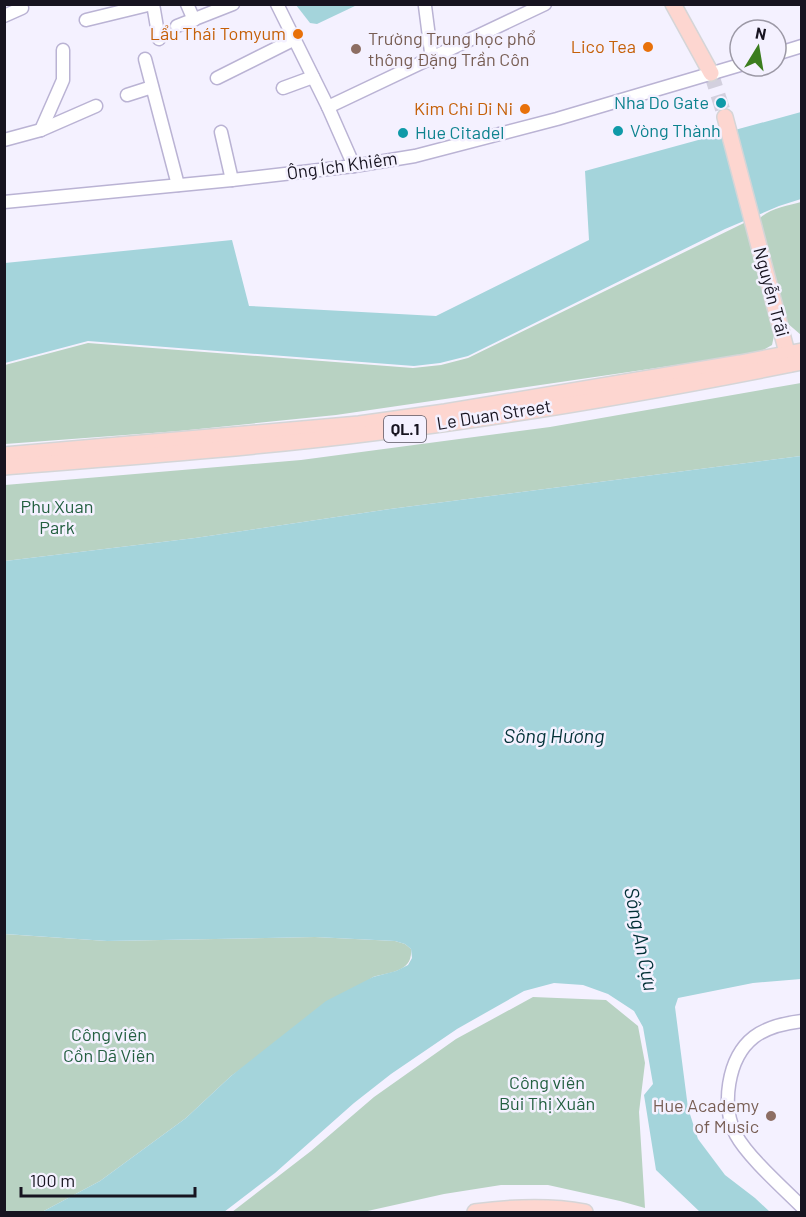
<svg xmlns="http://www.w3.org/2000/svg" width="806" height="1217" font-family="Barlow,sans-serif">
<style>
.green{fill:#b8d2c2}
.water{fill:#a4d4db}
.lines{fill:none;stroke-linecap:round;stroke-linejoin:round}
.major-tunnel{stroke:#d3d0de;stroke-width:15;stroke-dasharray:15 8;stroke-linecap:butt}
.minor-casing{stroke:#bab3d4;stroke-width:15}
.major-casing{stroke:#d5d5d7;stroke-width:18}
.minor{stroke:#fff;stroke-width:12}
.major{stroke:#fdd6d0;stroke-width:15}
.food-dot{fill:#e8710a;stroke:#f4f1ff;stroke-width:2}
.education-dot{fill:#8d6e63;stroke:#f4f1ff;stroke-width:2}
.culture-dot{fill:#0f9aa8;stroke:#f4f1ff;stroke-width:2}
.labels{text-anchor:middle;stroke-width:5;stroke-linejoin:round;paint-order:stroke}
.shield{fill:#f4f1ff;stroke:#595663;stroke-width:1.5}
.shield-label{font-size:16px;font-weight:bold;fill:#171420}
.food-label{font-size:18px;fill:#c56008;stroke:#f4f1ff;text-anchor:end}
.education-label{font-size:18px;fill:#785e54;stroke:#f4f1ff;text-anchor:start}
.culture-label{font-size:18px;fill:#0d838f;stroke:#f4f1ff;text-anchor:start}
.street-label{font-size:18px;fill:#171420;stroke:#f4f1ff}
.park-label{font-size:18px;fill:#235f40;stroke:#f4f1ff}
.water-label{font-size:20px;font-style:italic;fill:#013036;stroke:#f4f1ff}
</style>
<rect width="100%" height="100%" fill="#f4f1ff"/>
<g class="green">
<path d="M801,202v133l-15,-13 -29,-100c8,-13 30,-16 44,-20z"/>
<polygon points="744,223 749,224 775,331 772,345 758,353 336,415 179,431 5,444 5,365 88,343 413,368 441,365 468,358"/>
<polygon points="801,383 801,456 390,509 195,538 5,561 5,485 301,460 550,427"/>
<path d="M4,934l103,7 208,-4 80,4 10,3 6,5c2,23 -20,23 -38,28l-142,99 -45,42 -86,63 -58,31h-37z"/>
<polygon points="533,997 606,1000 638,1026 645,1063 639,1112 645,1208 620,1201 548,1185 501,1185 444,1194 363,1212 232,1212 311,1151 374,1097 456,1039"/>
</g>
<g class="water">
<polygon points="296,5 357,5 317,24 310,23"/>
<polygon points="801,112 801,199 779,206 725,229 468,356 440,363 414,366 88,341 5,363 5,263 232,240 249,306 436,316 589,240 585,171"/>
<polygon points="801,456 801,979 753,983 678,998 675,1007 688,1108 698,1139 725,1175 755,1198 770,1212 700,1212 656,1170 644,1095 653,1084 643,1027 634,1011 608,994 583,985 554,983 524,991 457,1029 391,1074 354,1103 275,1173 224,1212 42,1212 100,1181 186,1118 231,1076 326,1001 373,977 396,971 408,965 412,958 411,949 405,944 395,941 315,937 107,941 5,934 5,561 195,538 390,509"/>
</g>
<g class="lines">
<polyline class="major-tunnel" points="711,73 725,117"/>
<g class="minor-casing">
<g id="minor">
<polyline points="153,4 159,39"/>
<polyline points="187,4 194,20"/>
<polyline points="277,4 328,107 354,166"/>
<polyline points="425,6 432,60"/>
<polyline points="4,16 22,8"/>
<polyline points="86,20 152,4"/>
<polyline points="177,26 233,4"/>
<polyline points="776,54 802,46"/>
<polyline points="145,59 178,185"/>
<polyline points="217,78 295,39"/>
<polyline points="283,88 313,77"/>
<polyline points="127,95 152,87"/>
<polyline points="328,107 545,4"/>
<polyline points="41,130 63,80 63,50"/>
<polyline points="221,132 232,180"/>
<polyline points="4,140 41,130 96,106"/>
<polyline points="4,202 232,180 354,166 415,156 557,119 740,65"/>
<path d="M802,1021c-17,2 -35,6 -48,16 -27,21 -33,70 -18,98 12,22 47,53 66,72"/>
</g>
</g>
<g class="major-casing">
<g id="major">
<polyline points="673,4 711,73"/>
<polyline points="725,117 790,364"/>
<polyline points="4,455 359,424 445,412 740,363 802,351"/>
<path d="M4,467c126,-10 251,-19 376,-35 141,-17 282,-42 422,-70"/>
<path d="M475,1212c37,-5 73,-7 110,0"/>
</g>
</g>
<use href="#minor" class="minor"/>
<use href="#major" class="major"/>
</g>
<g class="food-dot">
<circle cx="298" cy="34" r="6"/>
<circle cx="648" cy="47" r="6"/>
<circle cx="525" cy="109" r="6"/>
</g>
<g class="education-dot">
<circle cx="356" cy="49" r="6"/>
<circle cx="771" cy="1116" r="6"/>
</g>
<g class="culture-dot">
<circle cx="721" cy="103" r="6"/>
<circle cx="618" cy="131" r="6"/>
<circle cx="403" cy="133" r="6"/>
</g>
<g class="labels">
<rect class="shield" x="384" y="416" width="42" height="26" rx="4.5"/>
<g class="shield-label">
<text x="405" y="435">QL.1</text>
</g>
<g class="food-label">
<text x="286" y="40">Lẩu Thái Tomyum</text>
<text x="636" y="53">Lico Tea</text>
<text x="513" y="115">Kim Chi Di Ni</text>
</g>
<g class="education-label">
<text x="368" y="45">Trường Trung học phổ<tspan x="368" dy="21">thông Đặng Trần Côn</tspan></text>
<text x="759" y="1112" text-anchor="end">Hue Academy<tspan x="759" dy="21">of Music</tspan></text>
</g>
<g class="culture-label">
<text x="709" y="109" text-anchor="end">Nha Do Gate</text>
<text x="630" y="137">Vòng Thành</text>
<text x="415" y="139">Hue Citadel</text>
</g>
<g class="street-label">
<text transform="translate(342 166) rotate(-8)" y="6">Ông Ích Khiêm</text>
<text transform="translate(771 292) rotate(75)" y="6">Nguyễn Trãi</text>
<text transform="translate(494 415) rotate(-9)" y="6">Le Duan Street</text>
</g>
<g class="park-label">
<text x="57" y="513">Phu Xuan<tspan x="57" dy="21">Park</tspan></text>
<text x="109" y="1041">Công viên<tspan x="109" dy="21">Cồn Dã Viên</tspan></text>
<text x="547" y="1089">Công viên<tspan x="547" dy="21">Bùi Thị Xuân</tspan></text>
</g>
<g class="water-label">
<text x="554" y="743">Sông Hương</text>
<text transform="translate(641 939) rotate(79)" y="7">Sông An Cựu</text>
</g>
</g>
<rect width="806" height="1217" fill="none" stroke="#171420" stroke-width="12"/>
<g transform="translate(758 48) rotate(11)"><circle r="28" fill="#f4f1ff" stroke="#9c99a6" stroke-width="1.5"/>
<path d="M0-4.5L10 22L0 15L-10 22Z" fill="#3b7d1e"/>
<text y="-9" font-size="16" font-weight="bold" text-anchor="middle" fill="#171420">N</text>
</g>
<path d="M21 1187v9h174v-9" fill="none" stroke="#171420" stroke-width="3"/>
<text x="30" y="1187" font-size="18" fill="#171420" stroke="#f4f1ff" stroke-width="4.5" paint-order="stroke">100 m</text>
</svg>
